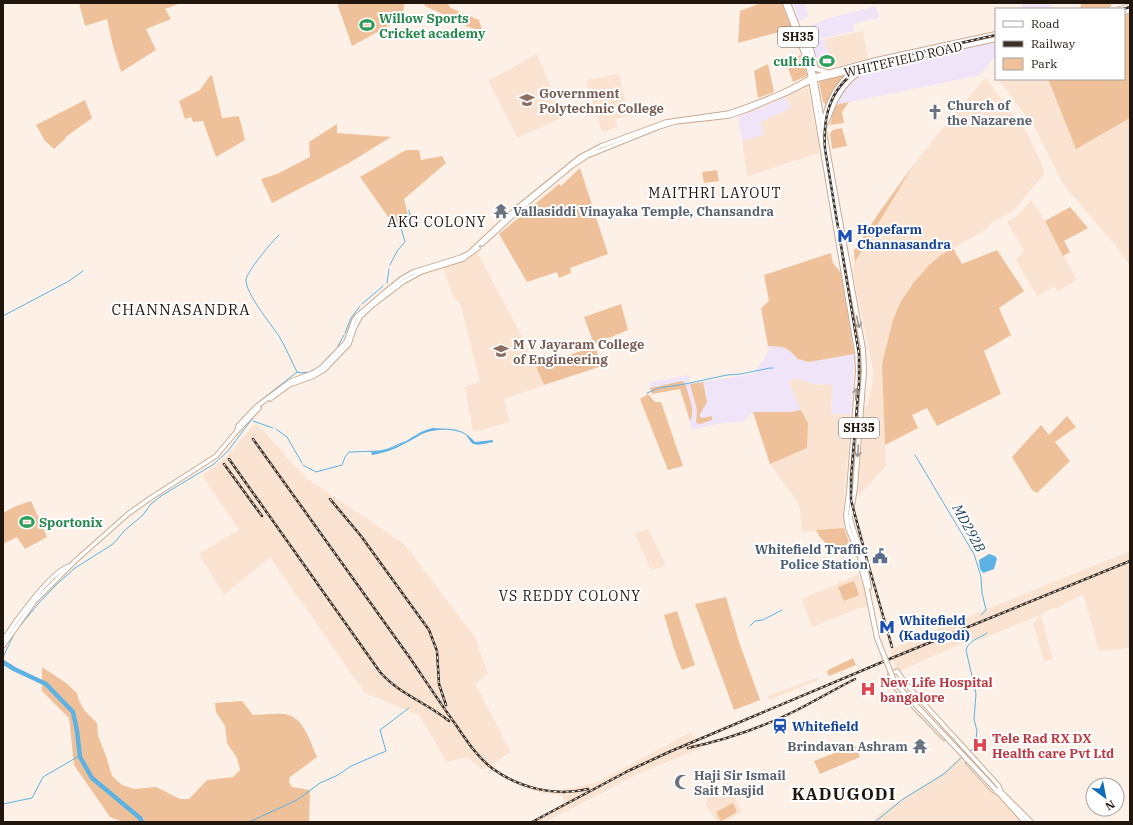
<svg xmlns="http://www.w3.org/2000/svg" width="1133" height="825" font-family="'IBM Plex Serif',serif">
<style>
.commercial{fill:#f0e4f8}
.built{fill:#fae3d1}
.green{fill:#efc19b}
.water{fill:#5eb2e3}
.lines{fill:none;stroke-linecap:round;stroke-linejoin:round}
.stream{stroke:#5eb2e3;stroke-width:1}
.river{stroke:#5eb2e3;stroke-width:4.5}
.secondary-casing{stroke:#c8aa92;stroke-width:5.5}
.primary-casing{stroke:#c8aa92;stroke-width:6}
.secondary{stroke:#fff;stroke-width:3.5}
.primary{stroke:#fff;stroke-width:4}
.rail-casing{stroke:#3b3027;stroke-width:2.5}
.rail{stroke:#fff;stroke-width:1;stroke-dasharray:3;stroke-linecap:butt}
.primary-bridge-casing{stroke:#c8aa92;stroke-width:6;stroke-linecap:butt}
.primary-bridge{stroke:#fff;stroke-width:4}
.oneway{stroke:#9b9692}
.labels{text-anchor:middle;stroke-width:4;stroke-linejoin:round;paint-order:stroke}
.shield{fill:#fff;stroke:#645c56;stroke-width:1}
.shield-label{font-size:12px;font-weight:bold;fill:#21160d}
.leisure-label{font-size:13px;font-weight:bold;fill:#27864d;stroke:#fff;text-anchor:start}
.street-label{font-size:13px;fill:#21160d;stroke:#fff}
.education-label{font-size:13px;font-weight:bold;fill:#785e54;stroke:#fff;text-anchor:start}
.worship-label{font-size:13px;font-weight:bold;fill:#5b616d;stroke:#fff;text-anchor:start}
.transit-label{font-size:13px;font-weight:bold;fill:#164399;stroke:#fff;text-anchor:start}
.service-label{font-size:13px;font-weight:bold;fill:#4e5e75;stroke:#fff;text-anchor:end}
.health-label{font-size:13px;font-weight:bold;fill:#be3a42;stroke:#fff;text-anchor:start}
.neighbourhood-label{font-size:14px;letter-spacing:1px;fill:#21160d;stroke:#fff}
.water-label{font-size:14px;font-style:italic;fill:#1c4156;stroke:#fff}
.quarter-label{font-size:15px;letter-spacing:1px;fill:#21160d;stroke:#fff}
.district-label{font-size:17px;font-weight:bold;letter-spacing:1px;fill:#21160d;stroke:#fff}
</style>
<rect width="100%" height="100%" fill="#fdf0e6"/>
<g class="commercial">
<polygon points="792,3 805,3 808,17 799,21"/>
<polygon points="1022,3 1049,3 1054,9 1023,9"/>
<polygon points="876,6 879,18 853,24 854,31 807,42 803,30 826,19"/>
<polygon points="825,39 832,67 826,68 818,67 812,42"/>
<polygon points="996,42 996,54 980,75 835,105 844,90 850,83 858,77 871,69"/>
<polygon points="786,97 791,108 761,122 764,135 742,141 738,116 756,110"/>
<polygon points="768,346 783,347 790,351 798,359 809,362 854,354 851,414 831,414 832,385 812,384 795,378 789,382 801,410 791,412 753,412 745,421 716,424 692,430 680,389 652,394 649,383 688,375 690,384 754,374 769,350"/>
</g>
<g class="built">
<polygon points="863,31 868,59 832,67 825,39"/>
<polygon points="537,54 549,83 562,118 534,130 518,138 488,81"/>
<polygon points="619,74 629,116 615,119 617,127 602,132 586,80"/>
<polygon points="985,78 1027,133 1044,169 1044,174 1016,208 990,224 987,229 941,255 929,265 914,282 882,364 886,466 858,496 864,411 865,406 867,407 874,375 852,269 855,262 854,251 878,214 915,163 941,130"/>
<polygon points="998,79 1048,79 1076,148 1130,118 1130,267 1120,251 1063,184 1035,128"/>
<polygon points="808,87 820,153 747,176 742,141 764,135 761,122 791,108 786,97"/>
<polygon points="1031,200 1045,221 1077,280 1058,291 1054,286 1037,296 1016,260 1024,251 1007,222 1020,213"/>
<polygon points="477,252 519,331 544,385 504,399 510,422 473,432 465,387 480,382 462,310 459,302 454,298 443,268 466,261"/>
<polygon points="796,378 812,384 832,385 831,414 851,414 843,512 844,528 802,532 800,509 797,501 770,464 753,412 791,412 801,410 789,382"/>
<polygon points="256,423 306,478 404,544 475,637 488,674 475,684 511,752 492,764 501,773 516,780 536,787 554,790 567,789 598,782 691,732 700,750 691,752 636,775 545,822 530,822 565,803 562,795 542,793 525,788 503,778 488,767 483,770 467,757 447,762 419,715 365,693 270,557 224,595 199,554 239,530 202,475 225,458"/>
<polygon points="648,529 666,566 651,570 634,533"/>
<polygon points="1130,551 1130,576 1129,577 1130,581 1130,648 1099,651 1083,594 1055,609 1054,607 1041,615 1053,659 1044,661 1033,624 1040,615 984,638 962,643 898,672 890,651 911,640"/>
<polygon points="859,574 869,607 861,607 812,627 802,599"/>
<polygon points="816,678 818,680 769,700 768,696"/>
<polygon points="960,757 1022,822 875,822 874,818 942,773"/>
<polygon points="728,783 742,812 723,822 717,822 705,804 710,792"/>
</g>
<g class="green">
<polygon points="79,3 181,3 165,9 171,19 146,29 156,50 121,72 113,46 107,19 85,26"/>
<polygon points="337,3 404,3 403,18 352,46"/>
<polygon points="424,3 447,3 451,8 479,20 483,33 478,34 477,30 447,19 447,16 425,6"/>
<polygon points="761,3 782,3 791,27 779,32 738,43 740,11"/>
<polygon points="1081,3 1111,3 1111,7 1104,9 1080,9"/>
<polygon points="1130,13 1130,118 1076,149 1048,79 1124,79 1124,15"/>
<polygon points="802,55 807,76 793,82 785,59"/>
<polygon points="768,64 774,92 758,98 754,71"/>
<polygon points="846,74 833,90 826,105 823,102 819,82"/>
<polygon points="212,75 222,118 239,116 245,140 216,157 203,121 193,122 191,117 185,119 179,101 200,90 210,76"/>
<polygon points="85,100 92,118 67,136 65,139 54,149 45,141 36,125"/>
<polygon points="849,102 842,112 844,123 830,125 835,105"/>
<polygon points="337,124 337,133 391,137 349,163 272,203 261,179 277,174 310,157 309,142"/>
<polygon points="842,128 847,146 832,149 830,133 833,130"/>
<polygon points="406,150 419,150 421,160 442,156 446,163 404,199 408,215 396,228 360,177"/>
<polygon points="915,163 908,174 855,262 854,251 878,214"/>
<polygon points="580,168 608,254 570,268 571,273 559,278 557,272 560,271 527,282 499,234 559,184 561,186"/>
<polygon points="717,170 719,181 704,183 702,172"/>
<polygon points="1070,207 1088,228 1064,241 1070,252 1063,256 1045,221"/>
<polygon points="953,248 962,264 997,250 1024,291 999,308 1011,335 984,351 1001,394 937,426 927,408 912,415 918,428 885,445 882,364 893,320 900,303 914,282 929,265 941,255"/>
<polygon points="831,253 833,263 841,273 854,354 809,362 798,359 790,351 783,347 768,346 761,308 769,301 764,275"/>
<polygon points="621,304 628,330 594,344 584,317"/>
<polygon points="595,346 602,366 544,385 536,367"/>
<path d="M682,381l3,2c3,12 11,27 5,38l-10,-32 -28,5 -2,-6z"/>
<polygon points="703,382 707,402 699,416 702,418 712,416 712,420 700,424 696,423 697,410 690,384"/>
<polygon points="648,394 655,402 661,402 683,466 668,470 640,399"/>
<polygon points="801,410 808,423 807,448 770,464 753,412 791,412"/>
<polygon points="1067,416 1076,427 1055,442 1070,461 1037,493 1032,490 1012,457 1041,425 1049,435"/>
<polygon points="31,501 47,537 25,549 17,537 3,544 3,513 16,506"/>
<polygon points="844,528 849,542 837,555 819,536 816,530"/>
<polygon points="854,581 859,595 844,601 838,587"/>
<polygon points="726,597 739,642 760,700 734,710 695,604"/>
<polygon points="677,611 695,665 682,670 675,652 664,615"/>
<polygon points="853,658 856,665 829,676 827,672 828,670"/>
<path d="M42,667l24,16 11,10 2,8 6,10 12,12 1,13 8,20 6,20 10,9 12,4 22,-2 24,12h9l18,-19 26,-3 7,-7 -3,-12 -10,-15 -2,-17 -9,-14 -1,-9 27,-2 11,14c10,0 21,-2 31,-1 20,2 26,28 33,43l-27,20 -1,5 3,5 18,3 -1,32h-186l-13,-5 -36,-52 -5,-47 -27,-27z"/>
<polygon points="855,745 860,757 820,774 814,761"/>
<polygon points="733,803 737,812 721,821 716,812"/>
</g>
<g class="water">
<path d="M433,428c18,1 29,-1 42,14l18,-2v2c-5,1 -14,4 -19,2 -4,-1 -5,-6 -8,-9 -9,-6 -24,-6 -34,-4 -10,1 -19,9 -28,13 -10,6 -21,9 -32,11l-1,-3c10,-1 19,-3 28,-7 12,-6 20,-14 34,-17z"/>
<polygon points="989,554 995,556 997,559 994,569 983,573 980,569 979,560"/>
</g>
<g class="lines">
<g class="stream">
<polyline points="390,265 397,251 405,242 401,228 404,222 410,218 409,210"/>
<polyline points="387,283 389,269"/>
<polyline points="362,304 383,286"/>
<polyline points="3,316 69,281 83,271"/>
<polyline points="345,333 351,318 360,306"/>
<polyline points="338,346 344,335"/>
<polyline points="332,353 336,349"/>
<polyline points="323,364 329,356"/>
<polyline points="311,371 318,368"/>
<polyline points="297,372 302,373 307,372"/>
<polyline points="647,393 659,388 685,384 727,375 741,374 770,368 773,368"/>
<path d="M255,405l42,-33c-6,-12 -11,-24 -18,-36 -9,-13 -33,-42 -33,-56 0,-7 26,-39 33,-45"/>
<polyline points="253,421 273,428"/>
<polyline points="276,429 287,437 302,463"/>
<polyline points="915,455 974,554 981,577 982,593 986,610 981,615"/>
<polyline points="303,465 316,472 342,465 345,457 349,452 380,451 388,449 404,442"/>
<polyline points="750,626 755,621 763,620 782,610"/>
<polyline points="3,657 15,632 38,604 56,585 75,568 113,544 125,530 143,515 151,504 161,496 214,464 228,451 255,415"/>
<path d="M970,751l5,-3 2,-17 -3,-12 2,-25 -10,-44c2,-9 14,-12 21,-17"/>
<polyline points="3,804 32,798 43,777 79,756"/>
<polyline points="249,822 297,800 320,783 338,775 351,766 386,751 380,730 409,708"/>
<polyline points="875,822 903,799 944,774 961,758"/>
</g>
<polyline class="river" points="3,662 14,669 46,684 73,712 77,731 80,757 92,778 140,818 142,822"/>
<g class="secondary-casing">
<g id="secondary">
<polyline points="482,244 519,210 572,166 587,156 659,127 675,122 729,116 747,110 787,93 811,81"/>
<polyline points="270,399 289,385 314,376 324,370 349,344 354,329 360,317 374,304 403,282 421,272 463,259 478,248"/>
<polyline points="237,431 259,408"/>
<path d="M3,640c11,-17 47,-68 66,-74"/>
<path d="M3,646l32,-45 40,-40 53,-47 21,-15 67,-43 21,-25 1,-5 18,-19 24,-18 11,-8 22,-8 9,-6 24,-25 8,-22 3,-4 29,-25 15,-12 12,-7 48,-15 8,-4 48,-45 63,-51 21,-11 65,-24 63,-9c27,-9 56,-20 81,-35"/>
<polyline points="890,675 890,674 897,671 907,685 999,786 1000,790"/>
<polyline points="893,682 895,687 944,738"/>
<polyline points="968,763 993,790 997,792"/>
</g>
</g>
<g class="primary-casing">
<g id="primary">
<polyline points="785,3 804,53 810,74 857,352 858,371 849,492 846,516 848,528 860,557 862,570 867,589"/>
<polyline points="788,3 809,56 814,76 863,349 864,371 855,488 850,518 853,529 863,555 869,588"/>
<polyline points="1120,9 1130,6"/>
<polyline points="1124,12 1130,10"/>
<polyline points="805,46 811,49 816,69 827,72"/>
<polyline points="813,77 876,60 996,34"/>
<polyline points="813,80 873,66 996,39"/>
<path d="M823,123c5,-21 13,-38 30,-52"/>
<path d="M824,126c4,-7 6,-13 9,-20 6,-15 18,-30 32,-37"/>
<polyline points="997,788 1031,822"/>
<polyline points="997,791 1025,822"/>
</g>
</g>
<use href="#secondary" class="secondary"/>
<use href="#primary" class="primary"/>
<g class="rail-casing">
<g id="rail">
<polyline points="1123,9 1130,7"/>
<path d="M253,439c52,73 105,146 157,219 15,22 30,45 46,67 11,16 21,32 37,44 27,19 62,28 95,20"/>
<path d="M229,459l151,213c19,22 47,31 69,49"/>
<polyline points="224,464 262,516"/>
<polyline points="330,499 361,536 429,630 437,651 439,684 446,705"/>
<path d="M892,647l-25,-87 -16,-60v-23l8,-95v-28l-34,-205c-3,-41 10,-73 51,-87l120,-27"/>
<path d="M688,748c37,-8 73,-20 107,-37 20,-10 40,-22 60,-32"/>
<polyline points="532,822 628,771 669,752 887,660 1130,561"/>
</g>
</g>
<use href="#rail" class="rail"/>
<g class="primary-bridge-casing">
<polyline id="primary-bridge" points="867,589 877,638 895,683 996,790"/>
</g>
<use href="#primary-bridge" class="primary-bridge"/>
</g>
<defs><path id="oneway-shaft" d="M-6 0H5M1.5-3L5.5 0L1.5 3" fill="none" stroke-width="1.6" stroke-linecap="round" stroke-linejoin="round"/></defs>
<g class="oneway">
<use href="#oneway-shaft" transform="translate(858 322) rotate(77)"/>
<use href="#oneway-shaft" transform="translate(856 394) rotate(-86)"/>
<use href="#oneway-shaft" transform="translate(858 451) rotate(94)"/>
</g>
<defs>
<g id="stadium-bare" transform="scale(1.2)"><path d="M0-5a6.5 5 0 1 0 0 10a6.5 5 0 1 0 0-10ZM-3.5-1.8h7v3.6h-7Z" fill="#2e9e5b" stroke="#fff" stroke-width="2.5" paint-order="stroke"/></g>
<g id="university-bare" transform="scale(1.2)"><path d="M0-5L7-2L0 1L-7-2ZM-4 1L0 2.5L4 1V4Q0 6-4 4Z" fill="#8d6e63" stroke="#fff" stroke-width="2.5" paint-order="stroke"/></g>
<g id="church-bare" transform="scale(1.2)"><path d="M-1.2-6h2.4v3.5h3.3v2.4h-3.3V6h-2.4V-.1h-3.3v-2.4h3.3Z" fill="#6b7280" stroke="#fff" stroke-width="2.5" paint-order="stroke"/></g>
<g id="temple-bare" transform="scale(1.2)"><path d="M0-6L5-2H3V0L6.5 2.5H4V6H1.5V3h-3V6H-4V2.5H-6.5L-3 0V-2H-5Z" fill="#6b7280" stroke="#fff" stroke-width="2.5" paint-order="stroke"/></g>
<g id="metro-bare" transform="scale(1.2)"><path d="M-5.5 5V-5H-3L0 0L3-5H5.5V5H3V-.5L0 4L-3-.5V5Z" fill="#1a4fb4" stroke="#fff" stroke-width="2.5" paint-order="stroke"/></g>
<g id="civic-bare" transform="scale(1.2)"><path d="M-.6-6.5H3V-4.5H.6V-3L4-1V1h2V6H-6V1h2V-1L-.6-3ZM-1.2 2.5V6h2.4V2.5Z" fill="#5c6f8a" stroke="#fff" stroke-width="2.5" paint-order="stroke"/></g>
<g id="hospital-bare" transform="scale(1.2)"><path d="M-5-5h3v3.5h4V-5h3V5h-3V1.5h-4V5h-3Z" fill="#e0444e" stroke="#fff" stroke-width="2.5" paint-order="stroke"/></g>
<g id="station-bare" transform="scale(1.2)"><path d="M-3-6H3Q5-6 5-4V2Q5 4 3 4L4.5 6H3L1.5 4h-3L-3 6H-4.5L-3 4Q-5 4-5 2V-4Q-5-6-3-6ZM-3.5-4v3h7v-3ZM-3.5 1v1.5H-2V1ZM2 1v1.5H3.5V1Z" fill="#1a4fb4" stroke="#fff" stroke-width="2.5" paint-order="stroke"/></g>
<g id="mosque-bare" transform="scale(1.2)"><path d="M3.5-4.9A6 6 0 1 0 3.5 4.9A5 5 0 1 1 3.5-4.9Z" fill="#6b7280" stroke="#fff" stroke-width="2.5" paint-order="stroke"/></g>
</defs>
<g fill-rule="evenodd">
<use href="#stadium-bare" x="367" y="25"/>
<use href="#stadium-bare" x="827" y="61"/>
<use href="#university-bare" x="527" y="100"/>
<use href="#church-bare" x="935" y="112"/>
<use href="#temple-bare" x="501" y="211"/>
<use href="#metro-bare" x="845" y="236"/>
<use href="#university-bare" x="501" y="351"/>
<use href="#stadium-bare" x="27" y="522"/>
<use href="#civic-bare" x="880" y="556"/>
<use href="#metro-bare" x="887" y="627"/>
<use href="#hospital-bare" x="868" y="689"/>
<use href="#station-bare" x="780" y="726"/>
<use href="#hospital-bare" x="980" y="745"/>
<use href="#temple-bare" x="920" y="746"/>
<use href="#mosque-bare" x="682" y="782"/>
</g>
<g class="labels">
<g class="shield">
<rect x="778" y="27" width="40" height="20" rx="3"/>
<rect x="839" y="418" width="40" height="20" rx="3"/>
</g>
<g class="shield-label">
<text x="798" y="41">SH35</text>
<text x="859" y="432">SH35</text>
</g>
<g class="leisure-label">
<text x="379" y="23">Willow Sports<tspan x="379" dy="15">Cricket academy</tspan></text>
<text x="815" y="66" text-anchor="end">cult.fit</text>
<text x="39" y="527">Sportonix</text>
</g>
<g class="street-label">
<text transform="translate(903 59) rotate(-13)" y="5">WHITEFIELD ROAD</text>
</g>
<g class="education-label">
<text x="539" y="98">Government<tspan x="539" dy="15">Polytechnic College</tspan></text>
<text x="513" y="349">M V Jayaram College<tspan x="513" dy="15">of Engineering</tspan></text>
</g>
<g class="worship-label">
<text x="947" y="110">Church of<tspan x="947" dy="15">the Nazarene</tspan></text>
<text x="513" y="216">Vallasiddi Vinayaka Temple, Chansandra</text>
<text x="908" y="751" text-anchor="end">Brindavan Ashram</text>
<text x="694" y="780">Haji Sir Ismail<tspan x="694" dy="15">Sait Masjid</tspan></text>
</g>
<g class="transit-label">
<text x="857" y="234">Hopefarm<tspan x="857" dy="15">Channasandra</tspan></text>
<text x="899" y="625">Whitefield<tspan x="899" dy="15">(Kadugodi)</tspan></text>
<text x="792" y="731">Whitefield</text>
</g>
<g class="service-label">
<text x="868" y="554">Whitefield Traffic<tspan x="868" dy="15">Police Station</tspan></text>
</g>
<g class="health-label">
<text x="880" y="687">New Life Hospital<tspan x="880" dy="15">bangalore</tspan></text>
<text x="992" y="743">Tele Rad RX DX<tspan x="992" dy="15">Health care Pvt Ltd</tspan></text>
</g>
<g class="neighbourhood-label">
<text x="715" y="198">MAITHRI LAYOUT</text>
<text x="437" y="227">AKG COLONY</text>
<text x="570" y="601">VS REDDY COLONY</text>
</g>
<g class="water-label">
<text transform="translate(969 528) rotate(61)" y="5">MD292B</text>
</g>
<g class="quarter-label">
<text x="181" y="315">CHANNASANDRA</text>
</g>
<g class="district-label">
<text x="844" y="800">KADUGODI</text>
</g>
</g>
<rect width="1133" height="825" fill="none" stroke="#21160d" stroke-width="8"/>
<rect x="995" y="8" width="130" height="72" fill="#ffffff" stroke="#a6a29e"/>
<rect x="1003" y="21" width="20" height="6" fill="#ffffff" stroke="#a6a29e"/>
<text x="1031" y="28" font-size="12" fill="#21160d">Road</text>
<rect x="1003" y="41" width="20" height="6" fill="#3b3027" stroke="#a6a29e"/>
<text x="1031" y="48" font-size="12" fill="#21160d">Railway</text>
<rect x="1003" y="58" width="20" height="12" fill="#efc19b" stroke="#a6a29e"/>
<text x="1031" y="68" font-size="12" fill="#21160d">Park</text>
<g transform="translate(1105 797) rotate(148)"><circle r="19" fill="#ffffff" stroke="#a6a29e"/>
<path d="M0-3L7 15L0 10L-7 15Z" fill="#106bb8"/>
<text y="-6" font-size="11" font-weight="bold" text-anchor="middle" fill="#21160d">N</text>
</g>
</svg>
